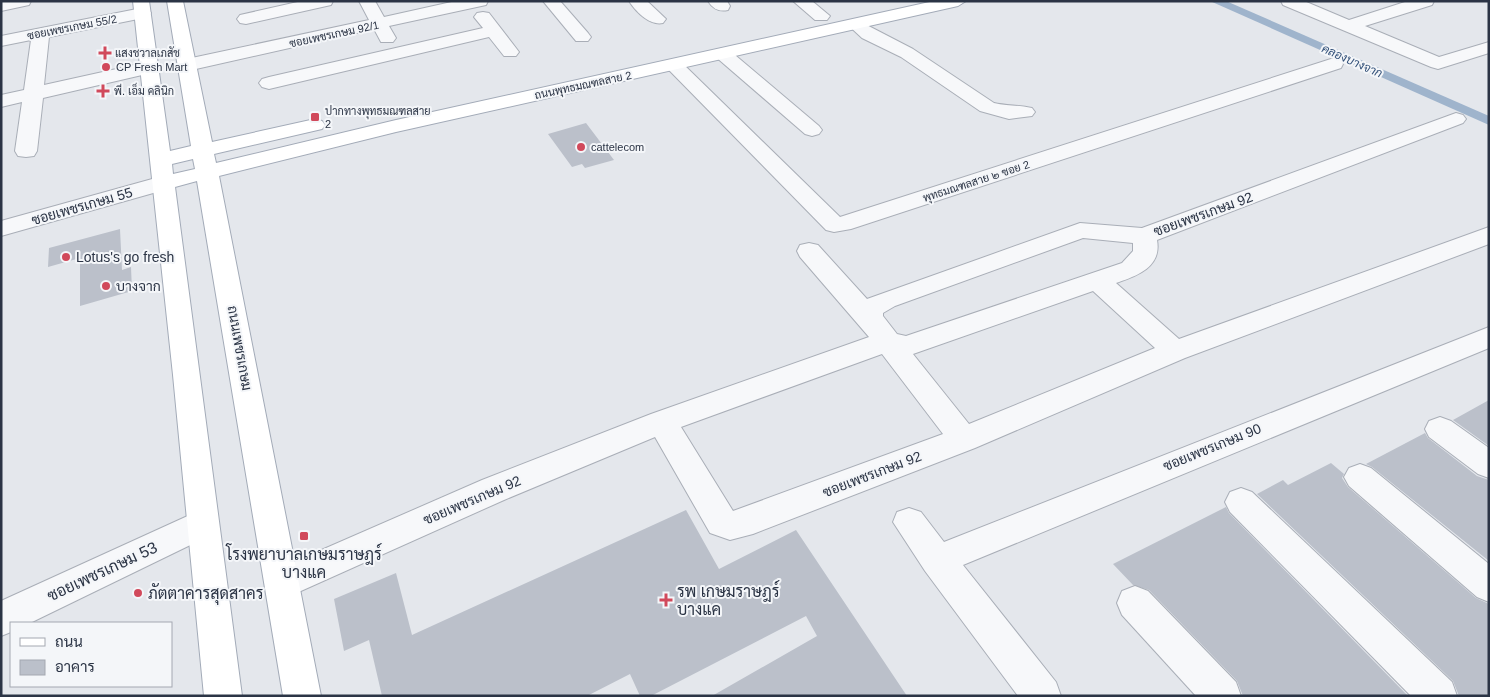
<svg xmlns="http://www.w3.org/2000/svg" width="1490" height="697" font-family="Helvetica,Sarabun,sans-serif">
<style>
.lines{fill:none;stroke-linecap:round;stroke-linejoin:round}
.canal{fill:#9fb4cc;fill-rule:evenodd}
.building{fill:#bbc0ca}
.minor-casing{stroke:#a9aeb7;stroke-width:2}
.major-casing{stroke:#a3abb8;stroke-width:2}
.minor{fill:#f7f8fa;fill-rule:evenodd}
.major{fill:#fff;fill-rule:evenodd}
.poi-dot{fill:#d1495b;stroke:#f4f6f9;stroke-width:2}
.labels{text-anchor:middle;stroke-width:4;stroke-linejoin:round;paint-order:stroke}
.far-street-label{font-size:11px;fill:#2b3445;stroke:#f4f6f9}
.far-poi-label{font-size:11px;fill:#2b3445;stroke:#f4f6f9;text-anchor:start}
.far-water-label{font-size:12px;font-style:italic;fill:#34527a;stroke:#f4f6f9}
.street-label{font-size:14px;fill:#2b3445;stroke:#f4f6f9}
.poi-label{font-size:14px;fill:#2b3445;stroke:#f4f6f9;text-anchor:start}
.near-poi-label{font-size:16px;fill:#2b3445;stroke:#f4f6f9;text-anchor:start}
.near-street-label{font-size:16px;fill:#2b3445;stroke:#f4f6f9}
</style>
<rect width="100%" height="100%" fill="#e4e7ec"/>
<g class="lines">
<polygon class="canal" points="1210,1 1226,1 1489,116 1489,125"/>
</g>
<g class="building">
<polygon points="586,123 614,160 585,168 582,164 572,167 548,134"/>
<polygon points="120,229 122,270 131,267 132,291 80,306 80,258 48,267 49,248"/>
<polygon points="1489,400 1489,446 1453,420"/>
<polygon points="1425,433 1428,438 1477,476 1489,480 1489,561 1372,467 1366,464"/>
<polygon points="1331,463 1344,474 1342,478 1348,487 1476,598 1489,604 1489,696 1459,696 1453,681 1257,494 1283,480 1288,485"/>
<polygon points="1226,507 1229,513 1408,696 1243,696 1237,681 1149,590 1133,585 1113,564"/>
<polygon points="686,510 719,569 796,530 907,696 712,696 817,636 806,616 651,696 640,696 630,674 587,696 382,696 369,640 344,651 334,599 396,573 412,635"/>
</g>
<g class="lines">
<g class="minor-casing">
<g id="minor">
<polygon points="1,1 31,1 29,5 1,11"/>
<polygon points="302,1 333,1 331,5 246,24 240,23 237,19 240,15"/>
<polygon points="359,1 375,1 384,17 456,1 488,1 486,5 389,26 396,38 393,42 381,42 374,29 187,71 180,69 178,65 180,61 187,59 369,20"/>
<polygon points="543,1 560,1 588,33 591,37 588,41 576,41"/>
<path d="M629,1h18l19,18 -3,4c-13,3 -27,-11 -34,-22z"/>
<path d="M708,1h19l3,5 -2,4c-9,2 -15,-1 -20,-9z"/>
<polygon points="793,1 812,1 830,16 827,20 815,20"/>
<polygon points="1281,1 1304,1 1349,20 1408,1 1434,1 1432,5 1365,26 1439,57 1489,42 1489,53 1438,69 1431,67 1283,5"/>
<polygon points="142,8 148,9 151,13 148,17 49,37 44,85 148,62 155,64 157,68 155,72 43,98 37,151 34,156 26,157 18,156 15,151 22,102 1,107 1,95 24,90 31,40 1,46 1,36"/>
<polygon points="483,12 489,13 516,48 519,52 516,56 504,56 489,37 269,89 262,87 259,83 262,79 269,77 483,28 474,17 477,13"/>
<path d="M857,20l56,29 81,54c13,3 25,2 38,5l3,4 -3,4 -23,3 -29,-8 -79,-54 -39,-19 -14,-13 3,-4z"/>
<polygon points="723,48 729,50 819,126 822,130 819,134 812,136 805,134 717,58 714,54 717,50"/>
<polygon points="1334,58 1341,60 1343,64 1341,68 851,229 834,232 826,230 664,65 666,61 680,61 840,217"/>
<path d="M1456,113l7,2 3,4 -3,4 -306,117c5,27 -20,36 -41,43l63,56 310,-112v17l-304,114 -210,90 -222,86 -23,6 -20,-7 -55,-96 -151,63 -221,99 -12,-5 -5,-11 5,-11 211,-92 169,-66 218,-77 -69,-80 -3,-6 3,-6 9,-2 9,2 49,54 213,-76 62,5zM1083,238l50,5v8l-11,12 -216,73 -9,-2 -14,-18v-3l12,-7zM1093,291l62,57 -186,76 -56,-70zM882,354l61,80 -210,77 -52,-84z"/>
<polygon points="163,176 171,178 174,183 171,188 1,236 1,221"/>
<polygon points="1489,327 1489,348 963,565 1056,682 1061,696 1018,696 925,571 893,522 897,512 909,508 921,512 944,542"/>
<polygon points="1440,417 1451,421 1489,448 1489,478 1478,474 1429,437 1425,429 1429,421"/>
<polygon points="1360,464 1371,468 1489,564 1489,602 1477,597 1349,486 1344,477 1349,468"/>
<polygon points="1241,488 1252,492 1452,682 1457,696 1411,696 1230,512 1225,502 1230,492"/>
<polygon points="203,509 215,513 219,523 215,533 30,623 11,623 11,632 1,636 1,601"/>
<polygon points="1135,586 1148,591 1236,682 1241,696 1196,696 1122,615 1117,603 1122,591"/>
</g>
</g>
<g class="major-casing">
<path id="major" d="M133,1h16l21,150 21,-5 -24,-145h16l29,141 103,-23 7,2 3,4 -3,4 -108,25 2,9 180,-43 538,-119h32l-8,5 -562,126 -177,44 102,520h-38l-86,-515 -22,6 67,509h-38l-31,-321zM193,159l2,10 -22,5 -1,-10z"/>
</g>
<use href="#minor" class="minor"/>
<use href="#major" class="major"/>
</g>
<g class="poi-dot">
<path d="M102.5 45.5h5v5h5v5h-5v5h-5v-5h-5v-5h5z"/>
<circle cx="106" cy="67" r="5"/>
<path d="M100.5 83.5h5v5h5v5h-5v5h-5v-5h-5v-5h5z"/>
<rect x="310" y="112" width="10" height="10" rx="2.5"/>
<circle cx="581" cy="147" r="5"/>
<circle cx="66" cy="257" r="5"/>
<circle cx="106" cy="286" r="5"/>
<rect x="299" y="531" width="10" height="10" rx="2.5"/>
<circle cx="138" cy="593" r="5"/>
<path d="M663.5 592.5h5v5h5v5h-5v5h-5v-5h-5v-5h5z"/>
</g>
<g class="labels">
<g class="far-street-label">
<text transform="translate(72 27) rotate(-11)" y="4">ซอยเพชรเกษม 55/2</text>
<text transform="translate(334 34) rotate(-12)" y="4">ซอยเพชรเกษม 92/1</text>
<text transform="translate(583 85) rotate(-12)" y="4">ถนนพุทธมณฑลสาย 2</text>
<text transform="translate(976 181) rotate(-18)" y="4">พุทธมณฑลสาย ๒ ซอย 2</text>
</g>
<g class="far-poi-label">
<text x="115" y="57">แสงชวาลเภสัช</text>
<text x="116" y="71">CP Fresh Mart</text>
<text x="114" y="95">พี. เอ็ม คลินิก</text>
<text x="325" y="115">ปากทางพุทธมณฑลสาย<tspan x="325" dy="13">2</tspan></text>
<text x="591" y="151">cattelecom</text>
</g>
<g class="far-water-label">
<text transform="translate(1352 61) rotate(24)" y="4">คลองบางจาก</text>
</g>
<g class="street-label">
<text transform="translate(82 206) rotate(-16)" y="5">ซอยเพชรเกษม 55</text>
<text transform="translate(1203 214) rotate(-20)" y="5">ซอยเพชรเกษม 92</text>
<text transform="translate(240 348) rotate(80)" y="5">ถนนเพชรเกษม</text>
<text transform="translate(1212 447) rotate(-22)" y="5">ซอยเพชรเกษม 90</text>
<text transform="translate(872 474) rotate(-21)" y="5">ซอยเพชรเกษม 92</text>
<text transform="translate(472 500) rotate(-23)" y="5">ซอยเพชรเกษม 92</text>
</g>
<g class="poi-label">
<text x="76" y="262">Lotus's go fresh</text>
<text x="116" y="291">บางจาก</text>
</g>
<g class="near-poi-label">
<text x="304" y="560" text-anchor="middle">โรงพยาบาลเกษมราษฎร์<tspan x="304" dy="18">บางแค</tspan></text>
<text x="677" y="597">รพ เกษมราษฎร์<tspan x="677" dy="18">บางแค</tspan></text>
<text x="148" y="599">ภัตตาคารสุดสาคร</text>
</g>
<g class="near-street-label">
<text transform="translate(102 571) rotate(-25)" y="6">ซอยเพชรเกษม 53</text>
</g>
</g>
<rect width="1490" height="697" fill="none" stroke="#2b3445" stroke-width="5"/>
<rect x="10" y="622" width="162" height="65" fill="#f4f6f9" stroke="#a4a8b1"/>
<rect x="20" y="638" width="25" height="8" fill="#ffffff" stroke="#a4a8b1"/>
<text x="55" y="647" font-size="15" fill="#2b3445">ถนน</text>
<rect x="20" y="660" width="25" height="15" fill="#bbc0ca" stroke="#a4a8b1"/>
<text x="55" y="672" font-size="15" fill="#2b3445">อาคาร</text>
</svg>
